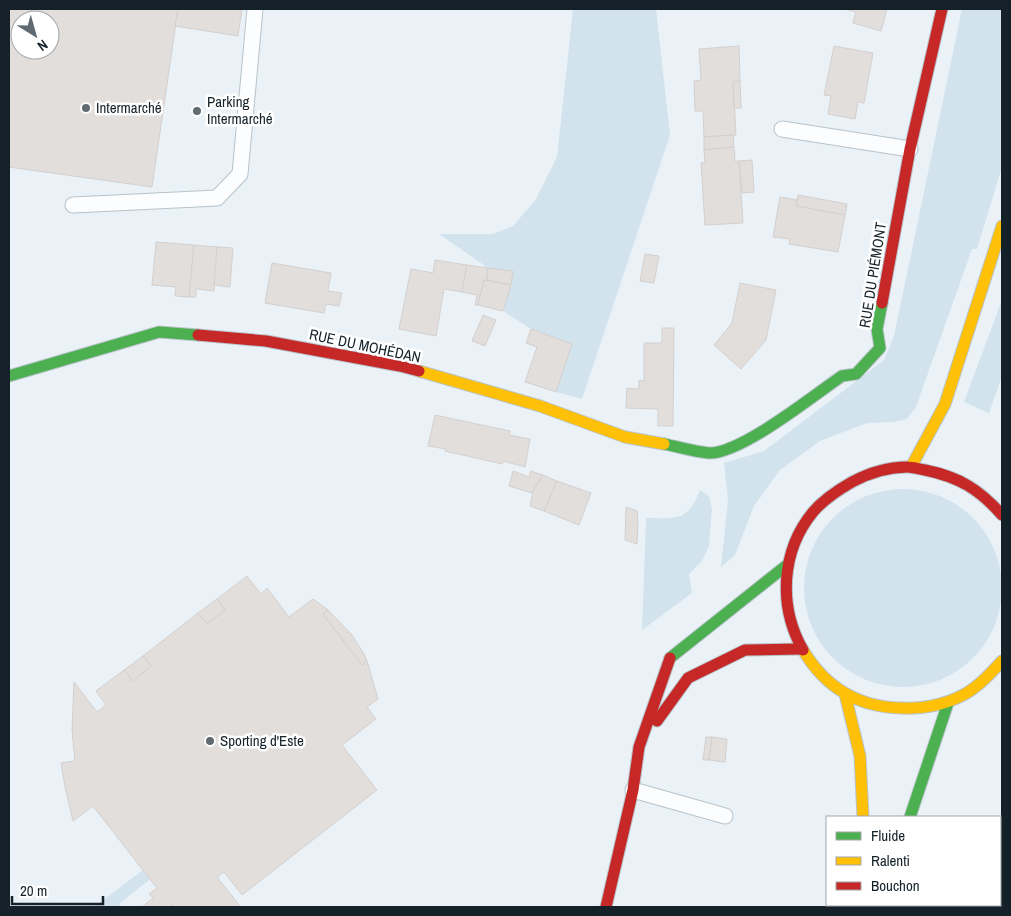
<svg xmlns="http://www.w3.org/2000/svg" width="1011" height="916" font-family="'Archivo Narrow',sans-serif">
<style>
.green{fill:#d2e3ee}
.building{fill:#e2dedc;stroke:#d3d0cf;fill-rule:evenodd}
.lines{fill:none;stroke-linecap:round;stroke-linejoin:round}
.lane-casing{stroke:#b8c3c9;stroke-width:17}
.fast-casing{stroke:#b8c3c9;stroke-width:13}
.slow-casing{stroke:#b8c3c9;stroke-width:13}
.jam-casing{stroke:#b8c3c9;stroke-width:13}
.lane{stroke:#fcfdfe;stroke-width:15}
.fast{stroke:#4caf50;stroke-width:11}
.slow{stroke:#ffc107;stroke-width:11}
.jam{stroke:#c62828;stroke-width:11}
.poi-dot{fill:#5f6a71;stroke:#fff;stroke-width:2}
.labels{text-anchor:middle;stroke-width:5;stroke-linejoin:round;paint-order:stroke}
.poi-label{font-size:15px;fill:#142129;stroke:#fff;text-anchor:start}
.street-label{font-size:15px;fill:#142129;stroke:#fff}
</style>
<rect width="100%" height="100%" fill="#eaf2f7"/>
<g class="green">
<polygon points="573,9 656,9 670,135 582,399 556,392 571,344 531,329 503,311 511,285 513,272 488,268 439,234 493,234 513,226 536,199 557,157"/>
<polygon points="962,9 1002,9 1002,167 977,249 972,249 916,407 907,419 893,422 867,423 820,441 780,470 754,506 735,555 721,567 728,500 724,463 764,451 884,360 894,336"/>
<polygon points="1002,300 1002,376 989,413 964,402"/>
<circle cx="903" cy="588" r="99"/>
<path d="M700,490l9,6 3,13 -3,37 -7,15 -13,13 3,19 -50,37 4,-112c30,0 42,4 54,-28z"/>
<polygon points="143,870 150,879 119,904 121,907 94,907"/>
</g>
<g class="building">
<path d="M9,9h169l-26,178 -143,-20zM20,20h30v30h-30z"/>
<polygon points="178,9 242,9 238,36 175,26"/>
<polygon points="844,9 887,9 881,31 853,23 856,12"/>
<polygon points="739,46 740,81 733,82 736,135 704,137 703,111 695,111 694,81 701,80 699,49"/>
<polygon points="834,46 873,53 864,103 858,102 855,119 828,114 831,96 824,95"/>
<polygon points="740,81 741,108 734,108 733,82"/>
<polygon points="733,135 734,147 704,150 704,137"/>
<polygon points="734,147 735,161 739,161 743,223 705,225 701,163 705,163 704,150"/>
<polygon points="752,160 754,192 742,193 739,161"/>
<polygon points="798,195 847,204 845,215 796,206"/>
<polygon points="780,197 797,200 796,206 845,215 838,252 789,244 790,239 773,237"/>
<polygon points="156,242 194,245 189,297 175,296 176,287 152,285"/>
<polygon points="194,245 218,247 214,291 196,289 196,297 189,297"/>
<polygon points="217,247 233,248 230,287 214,285"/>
<polygon points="645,254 659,256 654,283 640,281"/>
<polygon points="435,260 467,265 462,292 444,289 436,336 399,329 411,269 433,273"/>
<polygon points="272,263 331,273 328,291 342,293 339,306 326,304 324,313 265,303"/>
<polygon points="467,265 488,268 487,280 484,280 478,305 475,305 477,295 462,292"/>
<polygon points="488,268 513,271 511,285 487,280"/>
<polygon points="484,280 511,285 503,311 478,305"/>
<polygon points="740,283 776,290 766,340 741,369 714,345 732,323"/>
<polygon points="483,315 496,320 485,346 472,341"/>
<polygon points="662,328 674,328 673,426 658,426 658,409 626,408 627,388 639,389 639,380 644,381 644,343 662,343"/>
<polygon points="531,329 572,344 556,392 525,382 537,347 526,343"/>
<polygon points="435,415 510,431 509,435 530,439 525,467 503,461 502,464 445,451 446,449 428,446"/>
<polygon points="513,471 529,477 531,471 543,475 532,493 509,486"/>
<polygon points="543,475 557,481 544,511 530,506 533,493 532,493"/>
<polygon points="557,481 591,493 579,525 544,511"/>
<polygon points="626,507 637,511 638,523 637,544 625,540"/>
<polygon points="247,576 261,594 267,588 289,617 313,599 328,610 323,614 362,665 367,661 378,699 367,707 376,719 342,745 377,790 242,895 224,872 217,877 241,907 173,907 172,905 169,907 142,907 153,898 149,894 157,888 93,806 73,821 65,787 61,763 75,761 72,730 74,682 97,712 106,705 96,691 124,670 133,681 151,666 143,656 198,613 207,624 225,610 217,599"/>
<polygon points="217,599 225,610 207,624 198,613"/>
<polygon points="328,610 352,635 364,654 367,661 362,665 323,614"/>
<polygon points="143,656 151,666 133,681 124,670"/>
<polygon points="706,737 712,737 709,760 703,760"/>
<polygon points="712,737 727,739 725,762 709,760"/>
</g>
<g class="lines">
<g class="lane-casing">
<g id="lane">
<polyline points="782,129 910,149"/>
<polyline points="73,205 217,198 240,174 255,9"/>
<polyline points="633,790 725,816"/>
</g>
</g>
<g class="fast-casing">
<g id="fast">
<polyline points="9,376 159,332 198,335"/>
<path d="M664,444c15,3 31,8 45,9 32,1 105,-58 133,-77l14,-2 24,-26 -3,-19 5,-26"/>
<polyline points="670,658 787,565"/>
<polyline points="910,817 948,703"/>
<polyline points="880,907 881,905"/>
</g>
</g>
<g class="slow-casing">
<g id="slow">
<polyline points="419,371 540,406 625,437 664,444"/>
<polyline points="911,467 945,404 1002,226"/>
<path d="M803,650c22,37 55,57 98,58 22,1 44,-3 64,-14 14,-8 26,-21 37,-33"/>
<polyline points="845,694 860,756 863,817"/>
</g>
</g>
<g class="jam-casing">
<g id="jam">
<polyline points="882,303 910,149 942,9"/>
<polyline points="198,335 266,341 400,366 419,371"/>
<path d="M803,650c-25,-44 -22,-99 10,-138 11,-13 25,-22 39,-30 17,-9 36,-15 55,-15 6,0 12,2 18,3 34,7 54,19 77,45"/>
<polyline points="657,721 688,678 745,650 800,649"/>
<polyline points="606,907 633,790 639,747 670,658"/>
</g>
</g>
<use href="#lane" class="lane"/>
<use href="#fast" class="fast"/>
<use href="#slow" class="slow"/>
<use href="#jam" class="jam"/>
</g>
<g class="poi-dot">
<circle cx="86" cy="108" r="5"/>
<circle cx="197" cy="111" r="5"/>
<circle cx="210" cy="741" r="5"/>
</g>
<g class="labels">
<g class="poi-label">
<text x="207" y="107">Parking<tspan x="207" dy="17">Intermarché</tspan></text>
<text x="96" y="113">Intermarché</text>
<text x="220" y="746">Sporting d'Este</text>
</g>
<g class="street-label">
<text transform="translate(873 275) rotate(-81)" y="5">RUE DU PIÉMONT</text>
<text transform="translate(365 346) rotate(12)" y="5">RUE DU MOHÉDAN</text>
</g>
</g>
<rect width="1011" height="916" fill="none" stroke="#142129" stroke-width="20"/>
<rect x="826" y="816" width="175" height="90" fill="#ffffff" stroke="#a1a6a9"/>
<rect x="836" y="832" width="25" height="8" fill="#4caf50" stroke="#a1a6a9"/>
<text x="871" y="841" font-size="15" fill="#142129">Fluide</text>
<rect x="836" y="857" width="25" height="8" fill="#ffc107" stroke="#a1a6a9"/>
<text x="871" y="866" font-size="15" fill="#142129">Ralenti</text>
<rect x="836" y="882" width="25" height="8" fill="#c62828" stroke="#a1a6a9"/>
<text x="871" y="891" font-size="15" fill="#142129">Bouchon</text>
<g transform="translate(35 35) rotate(143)"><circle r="24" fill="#ffffff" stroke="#a1a6a9"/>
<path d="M0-4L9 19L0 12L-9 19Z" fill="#5f6a71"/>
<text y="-8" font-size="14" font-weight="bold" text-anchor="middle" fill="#142129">N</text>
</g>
<path d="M12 896v8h91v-8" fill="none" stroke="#142129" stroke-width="2.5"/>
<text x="20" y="896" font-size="15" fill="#142129" stroke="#ffffff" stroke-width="4" paint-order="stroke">20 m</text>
</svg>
